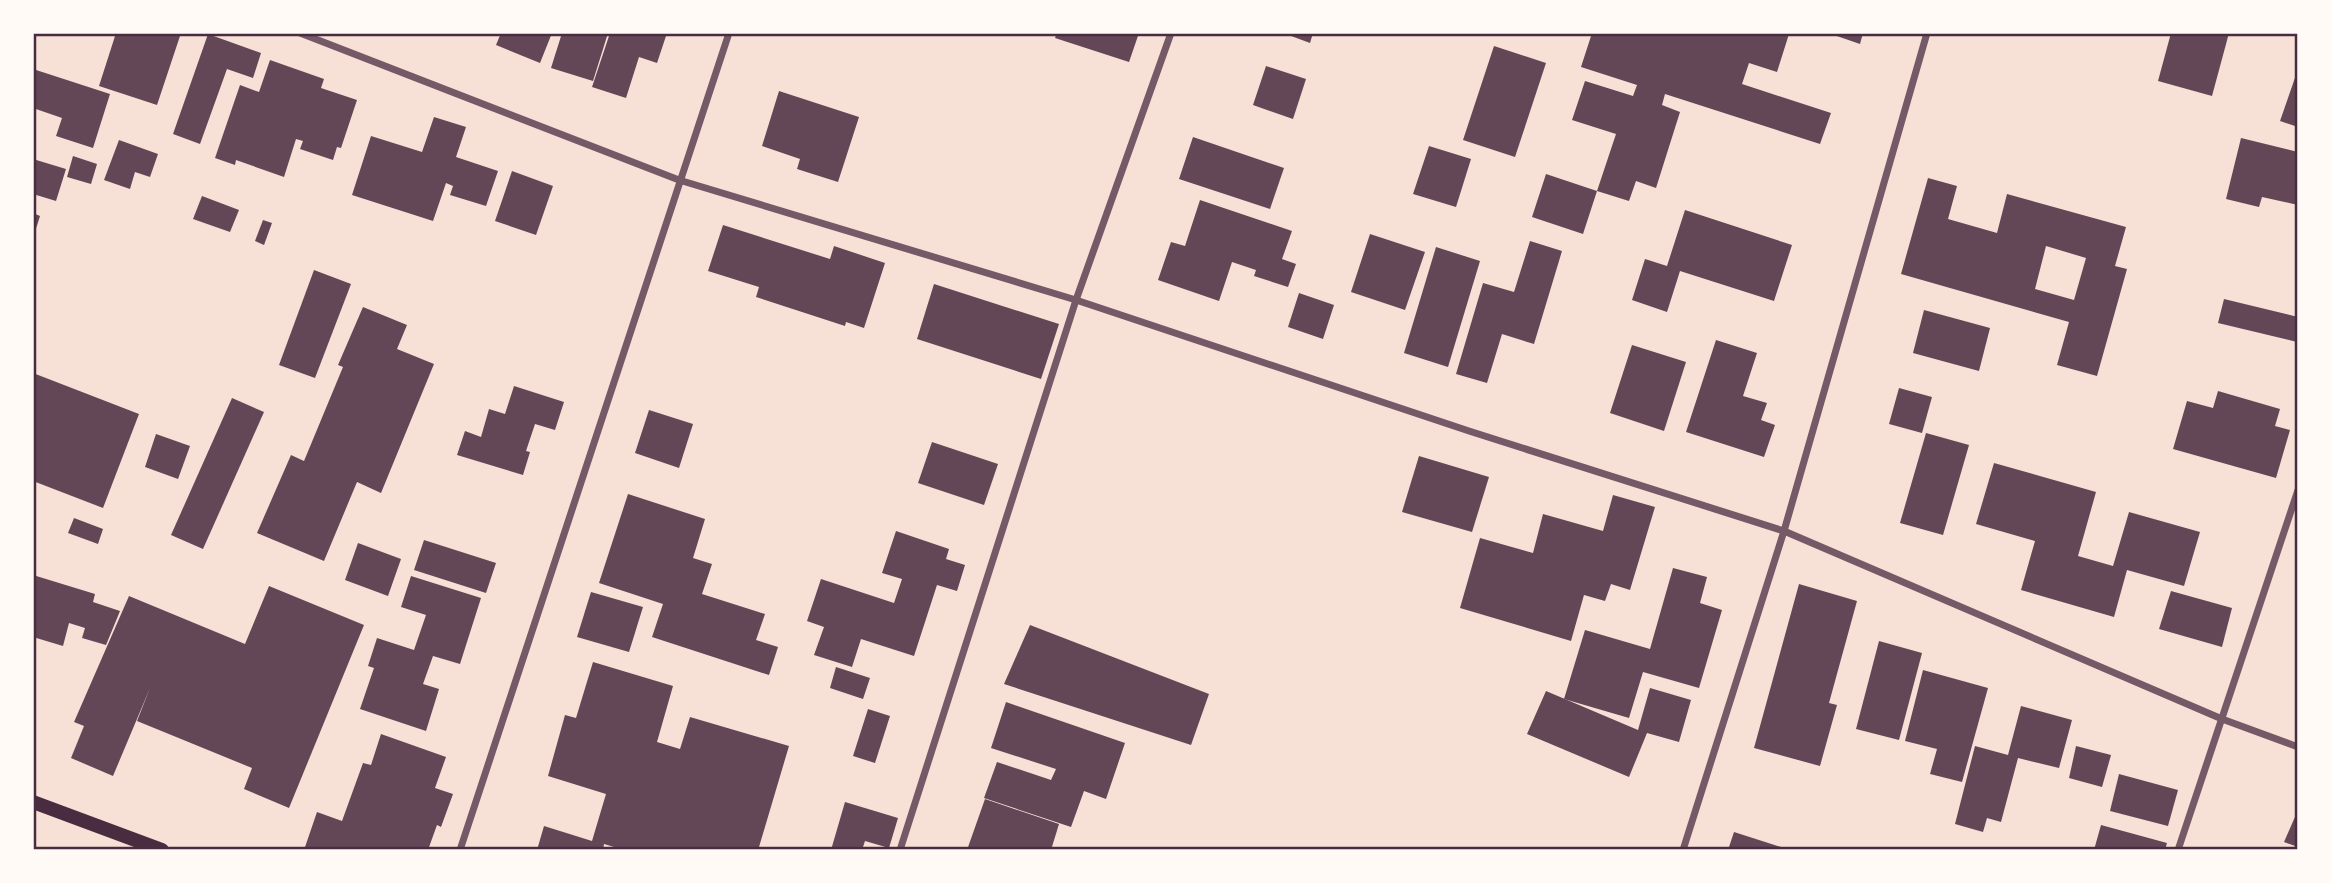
<svg xmlns="http://www.w3.org/2000/svg" width="2331" height="883" font-family="Poppins,sans-serif">
<style>
.building{fill:#644757;fill-rule:evenodd}
.lines{fill:none;stroke-linecap:round;stroke-linejoin:round}
.minor{stroke:#755966;stroke-width:7}
.secondary{stroke:#4a2c40;stroke-width:14}
.neatline{fill:none;stroke:#4a2c40;stroke-width:2.5}
</style>
<rect width="100%" height="100%" fill="#f7e1d7"/>
<g class="building">
<polygon points="116,33 181,33 157,105 99,86"/>
<polygon points="501,33 552,33 540,63 496,45"/>
<polygon points="562,33 608,33 593,81 551,68"/>
<polygon points="610,33 667,33 657,63 639,57 626,98 592,87"/>
<polygon points="1057,33 1139,33 1129,62 1055,38"/>
<polygon points="1283,33 1313,33 1310,43"/>
<polygon points="1592,33 1789,34 1777,72 1749,63 1742,84 1831,113 1820,144 1665,94 1662,105 1680,112 1656,188 1636,181 1629,201 1597,191 1583,234 1532,217 1546,174 1597,191 1616,134 1572,120 1585,81 1633,96 1637,85 1581,67"/>
<polygon points="1828,33 1863,33 1860,44"/>
<polygon points="2171,33 2229,33 2212,96 2158,81"/>
<polygon points="208,34 261,53 253,78 227,69 200,144 173,134"/>
<polygon points="1494,46 1546,63 1515,157 1463,140"/>
<polygon points="270,60 324,79 321,88 357,100 341,148 337,147 333,160 300,149 303,141 296,139 284,177 236,160 235,165 215,158 240,85 259,92"/>
<polygon points="1266,66 1306,79 1293,119 1253,105"/>
<polygon points="33,69 110,94 93,148 56,136 62,118 33,108"/>
<polygon points="2298,69 2298,127 2280,121"/>
<polygon points="779,91 859,117 838,182 797,169 800,159 762,146"/>
<polygon points="434,117 466,127 456,157 498,171 486,206 450,195 453,186 446,183 433,221 352,195 371,136 422,152"/>
<polygon points="1193,137 1284,168 1270,209 1179,179"/>
<polygon points="2241,138 2298,152 2298,205 2262,197 2259,207 2226,199"/>
<polygon points="119,140 158,154 150,177 135,172 130,189 104,180"/>
<polygon points="1429,146 1471,159 1456,207 1413,194"/>
<polygon points="73,156 97,164 91,184 67,177"/>
<polygon points="33,159 66,169 56,201 33,194"/>
<polygon points="512,171 553,186 536,235 495,221"/>
<path d="M1928,178l29,8 -9,33 49,14 10,-39 119,33 -11,39 12,3 -30,107 -40,-11 12,-43 -168,-48zM2046,246l40,12 -12,42 -39,-11z"/>
<polygon points="202,196 239,210 230,232 193,219"/>
<polygon points="1200,200 1292,231 1282,259 1296,264 1288,287 1254,276 1256,270 1232,262 1219,301 1158,280 1171,242 1185,246"/>
<polygon points="1685,210 1792,245 1774,301 1680,271 1667,312 1632,300 1645,259 1667,266"/>
<polygon points="33,213 40,216 34,235 33,235"/>
<polygon points="263,220 272,223 264,245 255,241"/>
<polygon points="723,225 830,259 834,246 885,263 864,328 846,322 845,326 756,297 759,287 708,271"/>
<polygon points="1370,234 1425,252 1405,310 1351,292"/>
<polygon points="1530,241 1562,251 1534,344 1502,334 1487,383 1456,374 1483,283 1514,292"/>
<polygon points="1436,247 1480,261 1448,367 1404,353"/>
<polygon points="314,270 351,284 315,378 279,365"/>
<polygon points="934,284 1059,324 1041,379 917,339"/>
<polygon points="1299,293 1334,305 1323,339 1288,327"/>
<polygon points="2224,299 2298,317 2297,342 2218,323"/>
<polygon points="363,307 407,325 397,349 434,364 381,493 357,482 324,561 257,533 291,455 304,461 343,367 338,365"/>
<polygon points="1924,310 1990,328 1979,371 1913,353"/>
<polygon points="1716,340 1757,353 1743,396 1767,403 1761,420 1775,425 1764,457 1686,432"/>
<polygon points="1632,345 1686,362 1664,431 1610,413"/>
<polygon points="33,373 139,414 103,508 33,481"/>
<polygon points="514,386 564,402 555,430 535,424 526,451 530,452 523,475 457,455 465,431 481,437 489,409 505,414"/>
<polygon points="1899,388 1932,397 1922,433 1889,424"/>
<polygon points="2218,391 2280,409 2275,426 2290,430 2276,478 2173,449 2187,401 2213,408"/>
<polygon points="232,398 264,412 203,549 171,535"/>
<polygon points="649,410 693,424 679,468 635,453"/>
<polygon points="1926,433 1969,445 1943,535 1900,523"/>
<polygon points="156,434 190,446 178,479 145,467"/>
<polygon points="932,442 998,464 984,505 918,483"/>
<polygon points="1419,456 1489,477 1472,532 1402,512"/>
<polygon points="1994,463 2096,492 2078,556 2113,566 2129,512 2200,532 2184,586 2127,570 2114,617 2021,590 2035,541 1976,524"/>
<polygon points="628,494 705,519 693,558 712,564 702,594 765,614 756,640 778,647 769,675 652,637 663,604 599,583"/>
<polygon points="1613,495 1655,507 1630,590 1611,584 1605,601 1584,595 1571,641 1460,608 1480,538 1533,553 1543,514 1603,531"/>
<polygon points="74,518 103,529 98,544 68,533"/>
<polygon points="896,531 949,549 946,559 965,565 957,591 937,585 914,656 861,639 852,667 814,655 824,627 807,621 821,579 894,603 902,579 882,573"/>
<polygon points="424,540 496,563 486,593 414,570"/>
<polygon points="358,543 401,559 388,596 345,580"/>
<polygon points="1673,568 1707,577 1700,603 1722,610 1699,688 1643,672 1629,718 1564,699 1585,630 1650,649"/>
<polygon points="33,575 95,594 93,602 120,611 106,645 82,638 85,628 69,623 63,646 33,637"/>
<polygon points="411,576 481,598 460,664 433,656 423,684 439,689 426,731 360,709 374,668 368,666 377,638 414,650 426,615 401,607"/>
<polygon points="1799,584 1857,601 1829,703 1837,705 1820,766 1754,748"/>
<polygon points="269,586 364,625 289,808 244,789 252,768 137,721 150,688 113,776 71,758 84,726 74,722 129,596 245,644"/>
<polygon points="2171,591 2232,608 2222,647 2159,629"/>
<polygon points="591,592 643,607 629,652 577,637"/>
<polygon points="1030,625 1209,694 1191,745 1004,684"/>
<polygon points="1879,641 1922,653 1899,740 1856,729"/>
<polygon points="593,662 673,686 657,742 680,749 690,717 789,746 759,847 765,850 624,850 604,844 603,850 537,850 544,826 592,841 606,794 548,776 565,715 576,718"/>
<polygon points="836,667 870,678 863,699 830,688"/>
<polygon points="1923,670 1988,688 1962,782 1930,774 1937,749 1905,741"/>
<polygon points="1650,688 1691,700 1679,742 1647,733 1629,777 1527,734 1546,691 1638,730"/>
<polygon points="1006,702 1125,743 1106,799 1084,791 1071,827 984,798 997,762 1051,780 1056,769 991,748"/>
<polygon points="2021,706 2072,720 2059,768 2018,758 2001,822 1987,818 1983,832 1955,824 1975,746 2008,755"/>
<polygon points="868,709 890,716 875,763 853,756"/>
<polygon points="381,734 446,757 435,788 453,794 441,827 437,825 428,850 304,850 317,812 342,821 363,763 371,765"/>
<polygon points="2076,746 2111,755 2102,787 2069,778"/>
<polygon points="2119,774 2178,790 2168,826 2110,811"/>
<polygon points="985,799 1059,824 1051,850 967,850"/>
<polygon points="845,802 898,818 889,848 865,841 862,850 831,850"/>
<polygon points="2298,810 2298,847 2284,842"/>
<polygon points="2101,825 2167,843 2165,850 2094,850"/>
<polygon points="1734,832 1787,849 1787,850 1728,850"/>
</g>
<g class="lines">
<g class="minor">
<polyline points="300,33 679,180 1076,300 1469,431 1784,531 2222,719 2298,747"/>
<polyline points="460,850 729,33"/>
<polyline points="900,850 1076,300 1171,33"/>
<polyline points="1683,850 1784,531 1927,33"/>
<polyline points="2178,850 2298,490"/>
</g>
<polyline class="secondary" points="33,802 162,850"/>
</g>
<rect width="2331" height="883" fill="none" stroke="#fffaf5" stroke-width="70"/>
<rect x="35" y="35" width="2261" height="813" class="neatline"/>
</svg>
